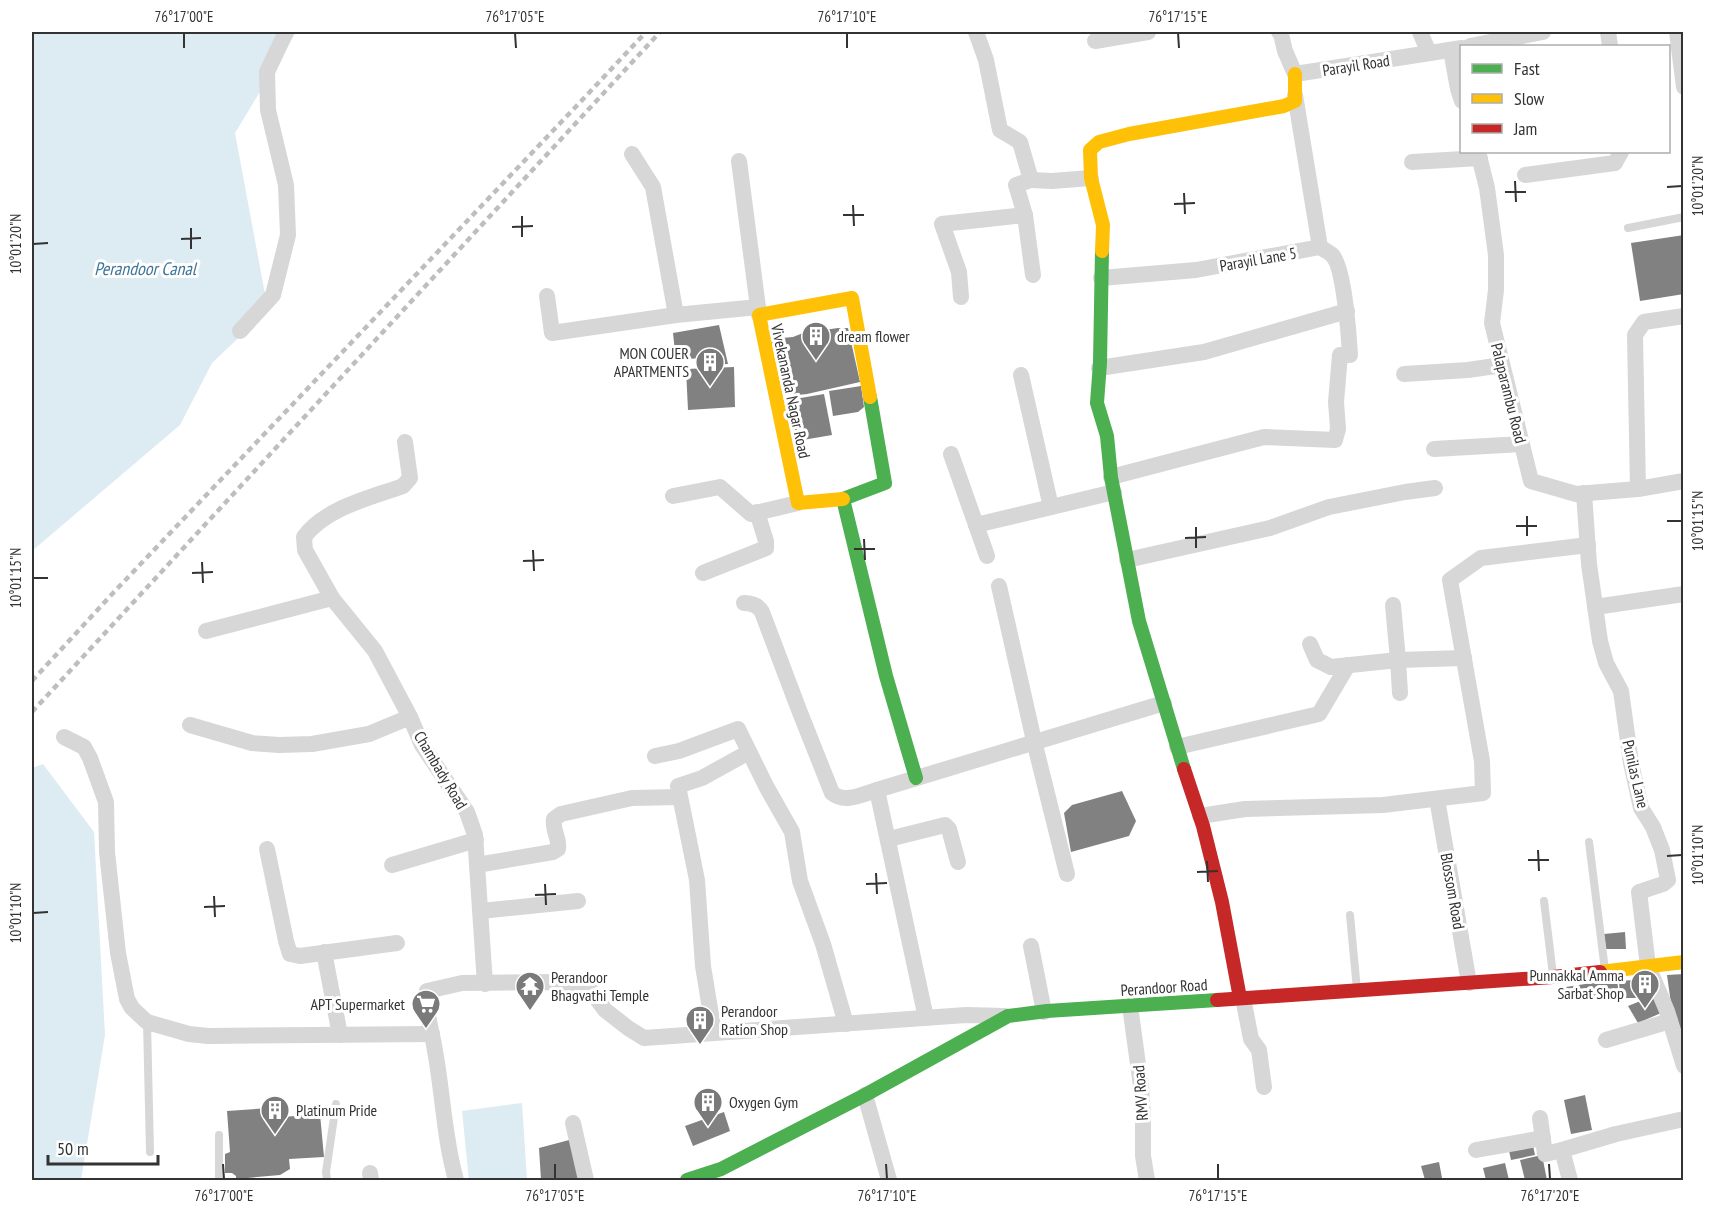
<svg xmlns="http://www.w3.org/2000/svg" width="1715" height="1212" font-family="'PT Sans Narrow',sans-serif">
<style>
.water{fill:#ddebf3}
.building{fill:#818181}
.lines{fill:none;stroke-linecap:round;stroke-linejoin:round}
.lane{stroke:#d7d7d7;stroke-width:8}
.street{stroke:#d7d7d7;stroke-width:16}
.fast{stroke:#4caf50;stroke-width:14}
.slow{stroke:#ffc107;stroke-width:14}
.jam{stroke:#c62828;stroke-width:14}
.rail{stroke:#bebebe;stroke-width:4.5;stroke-dasharray:6 4.5;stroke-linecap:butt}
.ticks{fill:none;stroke:#333;stroke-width:2}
.labels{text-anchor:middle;stroke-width:6;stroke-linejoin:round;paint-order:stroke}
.street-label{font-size:16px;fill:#333;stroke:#fff}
.poi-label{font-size:16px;fill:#333;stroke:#fff;text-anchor:start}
.water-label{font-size:18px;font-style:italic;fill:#3f7597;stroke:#fff}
.neatline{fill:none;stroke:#333;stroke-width:2}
.ticks-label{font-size:15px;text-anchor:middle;fill:#333}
</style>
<rect width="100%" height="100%" fill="#fff"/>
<g class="water">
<polygon points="32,32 296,32 235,133 268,310 212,363 180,425 32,551"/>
<polygon points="43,764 94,832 105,1035 81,1180 32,1180 32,768"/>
<polygon points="522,1103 527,1180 469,1180 462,1111"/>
</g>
<g class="building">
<polygon points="1684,235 1684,294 1640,301 1631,243"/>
<polygon points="719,325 728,364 699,365 698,358 676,361 673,333"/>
<polygon points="838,328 848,328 860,382 807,394 798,395 788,398 771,341 782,338 793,337 803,333"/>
<polygon points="734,367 735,407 688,410 686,369"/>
<polygon points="861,386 864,407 858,412 833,416 829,391"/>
<polygon points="824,394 832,435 797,441 789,400"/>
<polygon points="1122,791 1136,821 1129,836 1071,852 1064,813 1072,805"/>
<polygon points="1625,932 1626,949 1606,949 1604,934"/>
<polygon points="1684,974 1684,1048 1672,1011 1667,975"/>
<polygon points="1617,979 1619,996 1567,999 1566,987"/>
<polygon points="1634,980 1636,998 1620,998 1619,981"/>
<polygon points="1653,996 1661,1013 1638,1023 1628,1006"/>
<polygon points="1585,1095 1592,1130 1571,1134 1564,1100"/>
<polygon points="269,1108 270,1118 320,1114 324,1157 289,1159 290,1169 280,1175 236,1179 236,1176 232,1173 225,1173 225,1154 230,1152 227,1111"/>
<polygon points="724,1112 730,1131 693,1146 685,1126"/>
<polygon points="573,1139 582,1180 541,1180 539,1148"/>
<polygon points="1532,1141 1535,1155 1511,1160 1508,1146"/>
<polygon points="1542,1155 1547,1180 1525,1180 1520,1160"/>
<polygon points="1439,1162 1442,1178 1425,1180 1421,1166"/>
<polygon points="1505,1163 1509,1180 1486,1180 1483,1168"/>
</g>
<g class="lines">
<g class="lane">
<polyline points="1628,228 1684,217"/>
<polyline points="1589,842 1605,970"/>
<polyline points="1544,901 1553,975"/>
<polyline points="1350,915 1357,990"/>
<polyline points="147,1022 150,1152"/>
<polyline points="219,1135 219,1180"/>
<polyline points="327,1180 326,1172 336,1104"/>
</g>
<g class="street">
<polyline points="1279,32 1281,34 1285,51 1295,74 1462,48"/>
<polyline points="1420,32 1429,53"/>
<polyline points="1608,32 1610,46"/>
<polyline points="1677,32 1684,87"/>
<polyline points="1095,41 1148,32"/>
<polyline points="1470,46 1543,32"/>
<polyline points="1451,50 1458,89 1462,101"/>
<polyline points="1478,152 1487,188 1496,255 1496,290 1492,323 1531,481 1576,494 1638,489 1684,481"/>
<polyline points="739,161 759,315"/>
<polyline points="1412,162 1480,158"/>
<polyline points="1525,175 1615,163 1621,152"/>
<polyline points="1031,180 1052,181 1091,178"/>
<polyline points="1025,215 1033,275"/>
<polyline points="1101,278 1196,270 1320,247"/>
<polyline points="547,296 552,333 676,315 653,187 632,154"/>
<polyline points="961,297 959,272 942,224 1025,215 1016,185 1031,180 1020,142 1000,130 986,60 976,32"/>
<polyline points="676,315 758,307"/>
<polyline points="240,331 273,295 288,235 286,185 268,110 267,72 286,32"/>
<polyline points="1099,368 1204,352 1347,311"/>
<polyline points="1404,374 1468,370 1502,365"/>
<polyline points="1021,375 1051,507"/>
<path d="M405,442l5,36 -7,8c-33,12 -78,22 -99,51l1,13 27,48 43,53 35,66 12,28 45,67 8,23 10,149"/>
<polyline points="1434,449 1522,444"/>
<polyline points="951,454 987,556"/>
<path d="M1111,477l153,-40 71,3 3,-11 -2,-27 4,-47h10c-1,-19 -6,-89 -18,-100 -3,-3 -8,-5 -12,-8l-25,-152"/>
<polyline points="1638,489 1635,335 1644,322 1684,316"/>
<polyline points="1584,493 1589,564 1600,641 1606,663 1621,691 1631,763 1641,808 1653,827 1662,850 1668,880 1663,884 1639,892 1648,966 1667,1011 1684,1066"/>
<polyline points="673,496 720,487 751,514 798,503"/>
<polyline points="976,525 1114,492"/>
<polyline points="1127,560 1270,528 1329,507 1405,492 1435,488"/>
<polyline points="703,573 766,548 766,541 757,512"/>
<polyline points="999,586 1034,741 1067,874"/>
<path d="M744,603c7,0 14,2 18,9l37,98 33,83c13,11 31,1 45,-3"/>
<polyline points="1393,605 1398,660 1464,658"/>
<polyline points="1595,607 1684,594"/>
<polyline points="206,631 332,598"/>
<polyline points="1310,644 1317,660 1331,667 1398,660 1400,693"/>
<polyline points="190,725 252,743 279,745 312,744 369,734 410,717"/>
<polyline points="64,737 84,747 90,758 106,802 107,852 118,953 127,999 132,1008 147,1022 189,1034 208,1036 432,1034"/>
<polyline points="1177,747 1319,714 1348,665"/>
<polyline points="655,756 679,751 738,729 766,786 792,832 800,881 823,944 846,1024"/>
<polyline points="1437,799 1469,983"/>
<polyline points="1200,816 1245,809 1383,805 1483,793 1482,761 1450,580 1481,558 1588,545"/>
<polyline points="889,839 945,825 949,829 958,862"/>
<polyline points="267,849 286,941 290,954 300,956 397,943"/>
<polyline points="392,865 476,840"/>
<path d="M477,865l76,-13 5,-3c2,-10 -6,-19 -4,-30l7,-5 71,-16 47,-1"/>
<polyline points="481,911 578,901"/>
<polyline points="1031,946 1044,1012"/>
<polyline points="324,952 340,1035"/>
<polyline points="1243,998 1251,1039 1259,1050 1264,1087"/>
<polyline points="1130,1006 1141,1086 1143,1116 1143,1156 1147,1180"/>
<polyline points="926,1018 877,790 1164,703"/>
<polyline points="714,1033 703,966 697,880 678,786 702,778 749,752"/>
<polyline points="1606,1040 1670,1021"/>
<polyline points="865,1095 889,1180"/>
<polyline points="1540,1118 1545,1154 1562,1150"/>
<polyline points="573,1123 586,1180"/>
<polyline points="1476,1150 1543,1138"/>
<polyline points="370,1173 371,1180"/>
<path d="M456,1180c-12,-42 -13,-86 -21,-129 -3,-21 -10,-38 -8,-60l35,-8 93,-1 33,5 17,23 23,18 16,10 322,-23 39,1"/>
<polyline points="1570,1180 1562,1150 1616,1134 1684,1119"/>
</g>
<g class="fast">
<polyline points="1102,251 1100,363 1097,403 1107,436 1111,477 1139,621 1184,769"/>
<polyline points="870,397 885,483 843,499 886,676 916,778"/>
<polyline points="687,1180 721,1169 865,1095 1008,1016 1047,1011 1217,1000"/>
</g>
<g class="slow">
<polyline points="1102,251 1103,225 1091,178 1090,150 1099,142 1129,134 1284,106 1295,101 1295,74"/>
<polyline points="843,499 798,503 759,315 852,298 870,397"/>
<polyline points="1600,972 1684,962"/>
</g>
<g class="jam">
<polyline points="1184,769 1203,826 1222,902 1240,998"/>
<polyline points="1217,1000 1553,977 1600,972"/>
</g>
<g class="rail">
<polyline points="32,681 114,592 586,96 646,32"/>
<polyline points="32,712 660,32"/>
</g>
</g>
<path class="ticks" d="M184,33v15M515,33l1,15M847,33v15M1178,33l1,15M1515,181l1,21M1667,187l15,-1M1505,192h21M1184,193l1,21M1174,204l21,-1M853,205l1,21M843,215h21M522,216v21M512,227l21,-1M191,228v21M181,239l20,-1M33,244l15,-1M1527,516v20M1667,521h15M1516,526h21M1196,527v21M1185,538l21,-1M864,539l1,21M854,549h21M533,550l1,21M523,561l21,-1M202,562l1,21M192,573l21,-1M33,578h15M1538,850l1,21M1667,856l15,-1M1528,860h21M1207,861l1,21M1197,872l21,-1M876,873l1,21M545,884l1,21M866,884l21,-1M535,895l21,-1M214,896l1,21M204,907l21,-1M33,913l15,-1M223,1164l1,15M555,1164v15M886,1164l1,15M1218,1164v15M1549,1164l1,15"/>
<defs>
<g id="building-pin" transform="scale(1.5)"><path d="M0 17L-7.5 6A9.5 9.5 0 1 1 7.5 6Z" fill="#7a7a7a" stroke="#fff"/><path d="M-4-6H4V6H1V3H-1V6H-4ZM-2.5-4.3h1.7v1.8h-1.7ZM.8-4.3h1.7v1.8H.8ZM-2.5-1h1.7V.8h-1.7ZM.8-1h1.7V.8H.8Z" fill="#fff"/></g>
<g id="temple-pin" transform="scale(1.5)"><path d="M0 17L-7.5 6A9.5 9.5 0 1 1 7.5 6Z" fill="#7a7a7a" stroke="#fff"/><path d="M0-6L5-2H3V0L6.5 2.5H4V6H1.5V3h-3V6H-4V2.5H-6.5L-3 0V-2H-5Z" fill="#fff"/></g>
<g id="supermarket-pin" transform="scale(1.5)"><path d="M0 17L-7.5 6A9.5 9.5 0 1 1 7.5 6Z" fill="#7a7a7a" stroke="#fff"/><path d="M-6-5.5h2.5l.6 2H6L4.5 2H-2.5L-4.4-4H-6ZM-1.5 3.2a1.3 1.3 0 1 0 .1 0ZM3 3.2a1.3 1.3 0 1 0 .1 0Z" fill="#fff"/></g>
</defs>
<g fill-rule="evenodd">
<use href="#building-pin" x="816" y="336"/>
<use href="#building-pin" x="710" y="362"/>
<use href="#building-pin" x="1645" y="984"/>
<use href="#temple-pin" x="530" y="986"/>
<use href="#supermarket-pin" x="426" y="1004"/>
<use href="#building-pin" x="700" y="1020"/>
<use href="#building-pin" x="708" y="1102"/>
<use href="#building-pin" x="275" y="1110"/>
</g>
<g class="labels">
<g class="street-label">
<text transform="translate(1356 65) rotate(-9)" y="6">Parayil Road</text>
<text transform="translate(1258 259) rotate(-10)" y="6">Parayil Lane 5</text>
<text transform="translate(791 391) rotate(78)" y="6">Vivekananda Nagar Road</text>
<text transform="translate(1509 393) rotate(76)" y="6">Palaparambu Road</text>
<text transform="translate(441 770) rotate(59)" y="6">Chambady Road</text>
<text transform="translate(1636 774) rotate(77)" y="6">Punilas Lane</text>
<text transform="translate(1453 891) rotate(80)" y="6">Blossom Road</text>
<text transform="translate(1164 987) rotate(-4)" y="6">Perandoor Road</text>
<text transform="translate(1140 1093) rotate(-94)" y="6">RMV Road</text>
</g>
<g class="poi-label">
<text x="837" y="342">dream flower</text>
<text x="689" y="359" text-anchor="end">MON COUER<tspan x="689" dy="18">APARTMENTS</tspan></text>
<text x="1624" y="981" text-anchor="end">Punnakkal Amma<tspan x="1624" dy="18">Sarbat Shop</tspan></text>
<text x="551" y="983">Perandoor<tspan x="551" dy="18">Bhagvathi Temple</tspan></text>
<text x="405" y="1010" text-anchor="end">APT Supermarket</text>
<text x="721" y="1017">Perandoor<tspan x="721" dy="18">Ration Shop</tspan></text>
<text x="729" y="1108">Oxygen Gym</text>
<text x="296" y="1116">Platinum Pride</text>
</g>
<g class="water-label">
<text x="145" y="275">Perandoor Canal</text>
</g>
</g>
<rect width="1715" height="1212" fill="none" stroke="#ffffff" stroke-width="66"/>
<rect x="1460" y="45" width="210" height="108" fill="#ffffff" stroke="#adadad" stroke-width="1.5"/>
<rect x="1472" y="64" width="30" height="9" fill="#4caf50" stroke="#adadad" stroke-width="1.5"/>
<text x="1514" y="75" font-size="18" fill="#333333">Fast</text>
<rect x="1472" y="94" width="30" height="9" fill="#ffc107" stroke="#adadad" stroke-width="1.5"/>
<text x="1514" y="105" font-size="18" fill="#333333">Slow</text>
<rect x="1472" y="124" width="30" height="9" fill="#c62828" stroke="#adadad" stroke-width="1.5"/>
<text x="1514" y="135" font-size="18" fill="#333333">Jam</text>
<path d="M48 1155v9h110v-9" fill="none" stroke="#333333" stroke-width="3"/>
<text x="57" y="1155" font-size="18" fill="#333333" stroke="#ffffff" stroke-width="4.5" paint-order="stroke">50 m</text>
<rect x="33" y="33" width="1649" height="1146" class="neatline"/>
<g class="ticks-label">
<text x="184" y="22">76°17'00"E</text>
<text x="515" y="22">76°17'05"E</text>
<text x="847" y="22">76°17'10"E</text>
<text x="1178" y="22">76°17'15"E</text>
<text transform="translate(1698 186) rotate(-90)" y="5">10°01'20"N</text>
<text transform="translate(16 244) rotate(-90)" y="5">10°01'20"N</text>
<text transform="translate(1698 521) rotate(-90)" y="5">10°01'15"N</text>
<text transform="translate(16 578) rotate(-90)" y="5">10°01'15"N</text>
<text transform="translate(1698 855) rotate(-90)" y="5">10°01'10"N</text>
<text transform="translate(16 913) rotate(-90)" y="5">10°01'10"N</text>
<text x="224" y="1201">76°17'00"E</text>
<text x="555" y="1201">76°17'05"E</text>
<text x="887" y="1201">76°17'10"E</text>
<text x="1218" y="1201">76°17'15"E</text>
<text x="1550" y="1201">76°17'20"E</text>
</g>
</svg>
